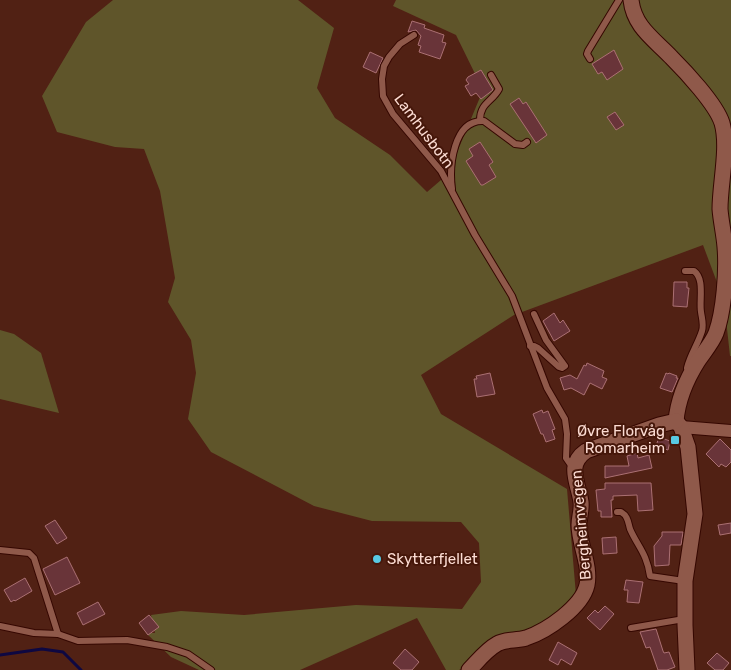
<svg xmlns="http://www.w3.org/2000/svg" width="731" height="670" font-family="Rubik,sans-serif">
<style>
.green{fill:#5f552a}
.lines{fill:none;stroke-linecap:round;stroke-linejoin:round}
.stream{stroke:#0e0842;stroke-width:3}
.building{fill:#693439;stroke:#ab7073}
.service-casing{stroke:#350700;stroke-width:8}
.minor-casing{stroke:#350700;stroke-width:14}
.tertiary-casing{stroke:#350700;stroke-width:17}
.service{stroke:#8f594a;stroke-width:6}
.minor{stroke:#8f594a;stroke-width:12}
.tertiary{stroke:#8f594a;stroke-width:15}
.poi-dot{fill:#58c9e3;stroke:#46170a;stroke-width:2}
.labels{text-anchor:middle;stroke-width:4;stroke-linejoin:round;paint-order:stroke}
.street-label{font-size:15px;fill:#fcdcd3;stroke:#46170a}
.poi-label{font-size:15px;fill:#fcdcd3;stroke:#46170a;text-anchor:end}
</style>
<rect width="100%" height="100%" fill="#512114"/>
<g class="green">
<polygon points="113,0 298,0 334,28 317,88 335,118 390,155 427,192 448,174 483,90 456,35 393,6 396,0 731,0 731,356 730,356 724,301 703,245 514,315 421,375 441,414 567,489 576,595 542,630 459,670 446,670 417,618 300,670 199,670 171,657 146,633 155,633 151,615 181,611 244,615 356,605 462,609 481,582 479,543 461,522 372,521 314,506 211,452 188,419 196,373 191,340 168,302 175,278 160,191 144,149 115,147 57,132 42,96 86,22"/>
<polygon points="0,330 14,334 41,353 59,413 0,399"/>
</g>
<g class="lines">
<polyline class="stream" points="0,655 42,649 63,652 81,670"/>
</g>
<g class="building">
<polygon points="412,21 425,25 424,28 444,35 442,42 446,43 440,59 419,52 421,46 418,45 421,36 416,30 408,32"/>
<polygon points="614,50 623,69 607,80 602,72 598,74 592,64"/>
<polygon points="370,52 383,58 376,73 363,67"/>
<polygon points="481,70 493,90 481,99 476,93 471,96 465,86 469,84 466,80 468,77"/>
<polygon points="519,98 523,104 526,102 547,135 536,143 510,104"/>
<polygon points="615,112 624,125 616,130 607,117"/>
<polygon points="480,142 493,162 489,165 496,177 483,185 481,185 466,161 473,156 469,149"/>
<polygon points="674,282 687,282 687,288 689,288 687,307 673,306"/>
<polygon points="554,313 560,323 563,320 570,331 554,341 543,321"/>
<polygon points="587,363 604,371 602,377 607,379 602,389 590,383 584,395 571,388 564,390 560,378 570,375 577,379 584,365 586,366"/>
<polygon points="490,373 495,394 477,397 474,379 477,379 476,376"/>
<polygon points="666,373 668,374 669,373 677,376 676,378 678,378 672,392 660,388"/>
<polygon points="542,410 543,413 548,411 555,429 552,430 555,439 546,442 543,434 541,434 533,414"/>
<polygon points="659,437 670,441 668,450 656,446"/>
<polygon points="720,439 731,450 731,462 726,467 721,464 719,467 706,454"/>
<polygon points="637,453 638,458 649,455 652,468 605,478 605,466 629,466 627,456"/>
<polygon points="605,483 651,483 653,510 638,511 637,495 613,496 613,500 611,500 612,517 601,517 601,511 598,511 596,490 605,489"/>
<polygon points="55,520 67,538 57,544 45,526"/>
<polygon points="731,523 731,533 720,535 718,525"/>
<polygon points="662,532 683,532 681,545 670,545 669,565 655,566 654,546 662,536"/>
<polygon points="616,537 617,553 603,554 602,538"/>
<polygon points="67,557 80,583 55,595 43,569"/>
<polygon points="25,578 32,591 15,601 14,600 11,602 4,590"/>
<polygon points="626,580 643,582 639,603 627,602 628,590 624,590"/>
<polygon points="98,602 105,614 83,625 77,613"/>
<polygon points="605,606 614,614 600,630 587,618 595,610 598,613"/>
<polygon points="149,615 159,627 148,635 139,623"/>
<polygon points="656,629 663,651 664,653 669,652 675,667 667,670 658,670 650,647 646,648 640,632"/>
<polygon points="558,642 577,653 571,665 561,659 558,665 549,660"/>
<polygon points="405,649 419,662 412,670 401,670 393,663"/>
<polygon points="717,653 729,663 723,670 715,670 707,663"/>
</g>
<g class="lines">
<g class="service-casing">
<g id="service">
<polyline points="414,35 400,44 389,57 384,66 382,79 383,96 393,114 441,171 475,235 512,296 547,388 565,419 567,434 566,458 573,468"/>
<polyline points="590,59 587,54 588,51 619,0"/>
<path d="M480,120c0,-17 12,-18 19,-31l-8,-14"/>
<path d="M452,189c-3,-22 1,-70 32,-68l31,23 8,1 4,-3"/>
<path d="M685,271h9c11,8 5,29 7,41 1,7 3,13 1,19 -4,13 -12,24 -15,37"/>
<polyline points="530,346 534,346 538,348 559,367 562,368 565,366 546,340 534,314"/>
<path d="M617,512h4c7,4 7,10 9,17 8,18 17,25 20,47l34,5"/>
<polyline points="0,550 29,553 34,558 58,634"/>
<polyline points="0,626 34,633 58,634 78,641 127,640 167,647 188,654 211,670"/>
<polyline points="631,628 684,619"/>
</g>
</g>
<g class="minor-casing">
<polyline id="minor" points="681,427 731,431"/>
</g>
<g class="tertiary-casing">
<g id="tertiary">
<path d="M631,0c3,27 23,39 40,57 14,14 45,47 51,66 7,24 -2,60 -2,86 1,13 4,25 5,38 2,23 -1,64 -9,86 -4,10 -12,19 -18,28 -12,19 -20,37 -22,60"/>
<polyline points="676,421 681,427 688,447 695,514 685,581 685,625 687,670"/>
<path d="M469,670c8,-8 17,-20 28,-26 8,-5 19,-3 29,-6 21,-7 56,-31 61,-53 4,-19 -8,-41 -8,-60 0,-8 3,-15 2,-23 -3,-20 -15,-37 5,-51l73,-26 17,-4"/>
</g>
</g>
<use href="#service" class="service"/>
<use href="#minor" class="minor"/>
<use href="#tertiary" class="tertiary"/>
</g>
<g class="poi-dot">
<rect x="670" y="435" width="10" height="10" rx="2.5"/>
<circle cx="377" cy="559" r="5"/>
</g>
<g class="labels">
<g class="street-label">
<text transform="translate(424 131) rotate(53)" y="5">Lamhusbotn</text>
<text transform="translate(581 525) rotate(-95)" y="5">Bergheimvegen</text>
</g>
<g class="poi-label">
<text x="665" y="436">Øvre Florvåg<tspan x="665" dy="17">Romarheim</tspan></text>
<text x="387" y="564" text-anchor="start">Skytterfjellet</text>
</g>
</g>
</svg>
